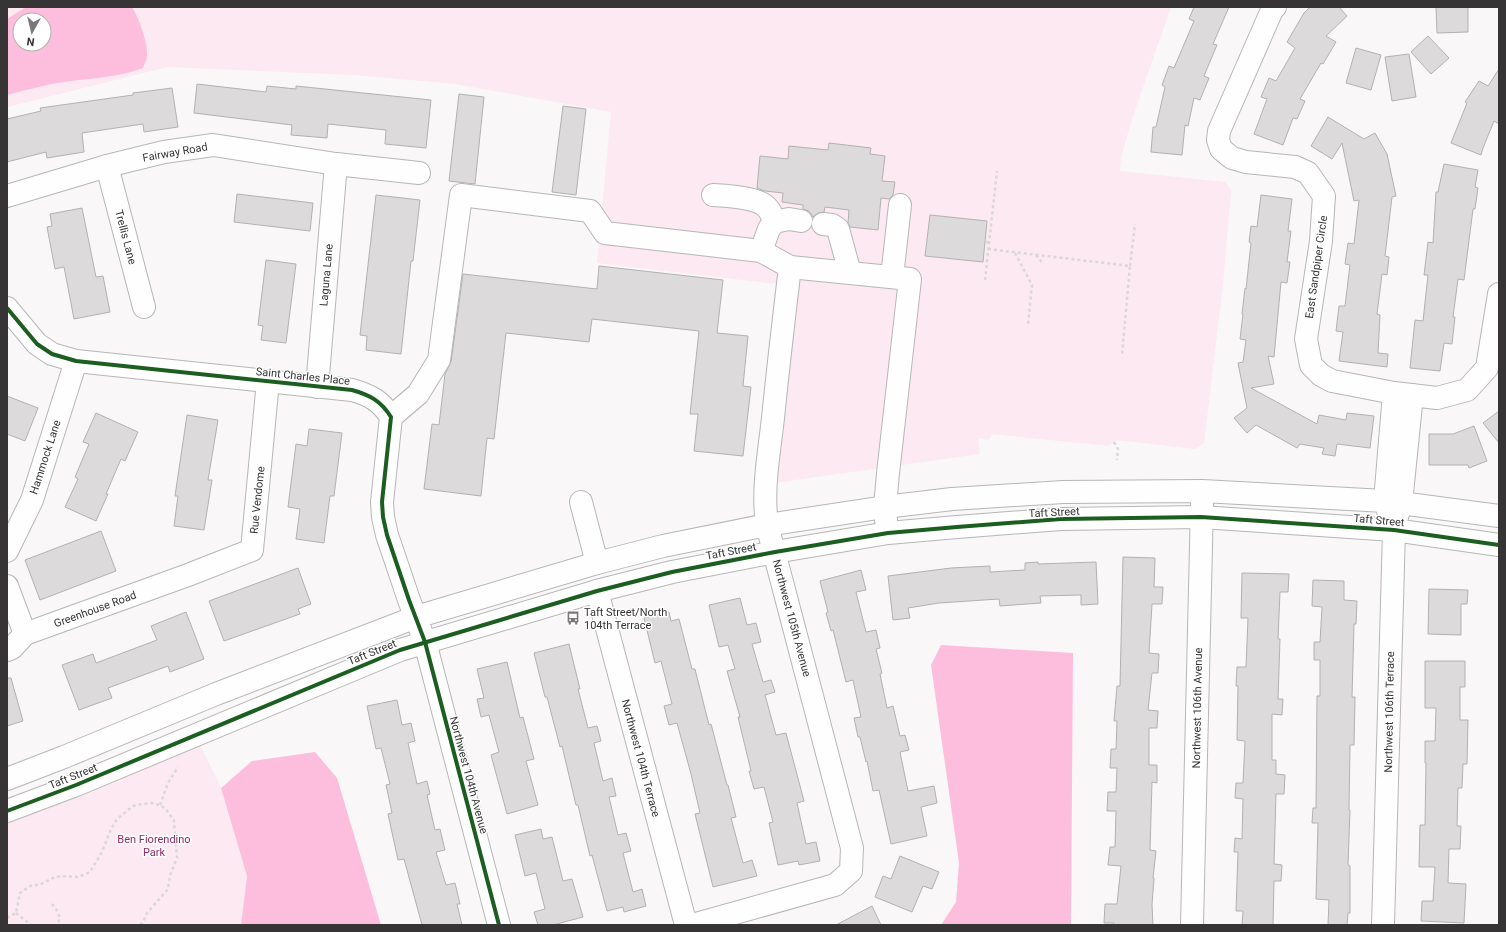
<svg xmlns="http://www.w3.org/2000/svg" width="1506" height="932" font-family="Roboto,sans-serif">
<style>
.green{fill:#fce9f1;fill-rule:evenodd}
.water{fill:#fdbedd;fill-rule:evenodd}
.building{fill:#dddadb;stroke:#b2b1b1}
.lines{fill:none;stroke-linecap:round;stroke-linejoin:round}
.minor-casing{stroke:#b7b6b6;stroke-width:24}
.path{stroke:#d9d8d8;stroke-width:2.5;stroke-dasharray:3 3;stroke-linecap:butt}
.minor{stroke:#fefefe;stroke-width:22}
.cycleway-casing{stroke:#fff;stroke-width:6}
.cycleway{stroke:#1b5e20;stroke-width:4}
.labels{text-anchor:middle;stroke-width:3;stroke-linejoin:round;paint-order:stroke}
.street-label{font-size:11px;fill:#363435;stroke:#fff}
.poi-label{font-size:11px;fill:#363435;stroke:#fff;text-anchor:start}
.park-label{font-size:11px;fill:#8f2b64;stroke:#fff}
</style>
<rect width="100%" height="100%" fill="#faf7f8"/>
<g class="green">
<path d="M7,7h1164l-38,109 -12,41 -1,14 105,11 6,8 -8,94 -19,159 -9,6 -78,-9 -8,6 -117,-12 -3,6 -11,-2 2,16 -207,29 22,-197 -198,-23 14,-151 -156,-28 -100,-9 -188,-8 -160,40zM20,20h24v24h-24z"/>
<polygon points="200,745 221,788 247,876 241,925 7,925 7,813"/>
</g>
<g class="water">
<path d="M26,7h106c7,11 16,36 15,49 0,4 -3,8 -4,12 -24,9 -48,10 -73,13 -21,3 -42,8 -63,14v-76zM20,20h24v24h-24z"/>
<polygon points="941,645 1073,653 1071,925 941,925 956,902 959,863 931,665"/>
<polygon points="315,752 337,778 381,925 241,925 247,876 221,788 252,761"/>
</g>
<g class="building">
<polygon points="1194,7 1229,7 1213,44 1217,45 1204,76 1209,78 1200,100 1194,98 1188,126 1185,125 1182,155 1151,152 1153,127 1156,127 1165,87 1162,85 1169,66 1174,68 1194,21 1189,19"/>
<polygon points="1310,7 1339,7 1347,16 1326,36 1336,42 1323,64 1321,63 1300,99 1305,101 1297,119 1293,118 1283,145 1254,134 1267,99 1261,97 1269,78 1276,81 1295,48 1287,42 1304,13"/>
<polygon points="1436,7 1468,7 1468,32 1437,33"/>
<polygon points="1428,36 1449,58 1431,74 1411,52"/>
<polygon points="1356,48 1381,55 1371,90 1346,83"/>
<polygon points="1409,54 1416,97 1392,101 1385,57"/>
<polygon points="1499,69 1499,124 1494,121 1483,148 1481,155 1451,143 1467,103 1465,102 1479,81 1488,86"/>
<polygon points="197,84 266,92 267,86 296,89 296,86 431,100 426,148 385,144 386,130 328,124 327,138 291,135 292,125 194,113"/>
<polygon points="172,88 178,127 144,132 143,124 82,133 84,152 47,158 46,152 7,162 7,119 41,111 40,108 133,95 133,93"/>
<polygon points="459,94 484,97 475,184 449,181"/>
<polygon points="563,106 586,109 576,195 552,192"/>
<polygon points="1328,117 1364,139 1375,133 1387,154 1396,196 1392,197 1385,256 1389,257 1387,275 1382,274 1377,314 1380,315 1378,353 1388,354 1387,367 1339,361 1343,332 1336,331 1339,306 1345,306 1350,265 1345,264 1348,243 1354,244 1359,200 1354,201 1342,143 1332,159 1311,146"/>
<polygon points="829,143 871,148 870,154 885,156 882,181 895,182 893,195 889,199 881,198 878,230 850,227 848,223 849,210 825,207 824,212 818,213 813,217 809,211 803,209 803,205 782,202 783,193 765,191 757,188 760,156 788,159 789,146 828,150"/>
<polygon points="1444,164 1478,170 1475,187 1478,188 1475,209 1473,209 1464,280 1458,279 1453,317 1455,317 1452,344 1444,343 1440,371 1410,368 1415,320 1423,321 1428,275 1424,275 1428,242 1433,243 1436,192 1438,192"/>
<polygon points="237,194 313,203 310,231 234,222"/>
<polygon points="376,195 420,200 413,261 411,261 401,354 366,350 367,336 360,335"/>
<polygon points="1261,195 1292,199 1288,231 1291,231 1287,262 1290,262 1287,283 1281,282 1274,357 1268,356 1274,384 1251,388 1317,424 1319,415 1346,420 1347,413 1374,416 1370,448 1337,444 1335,456 1322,454 1324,448 1300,444 1297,448 1256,425 1247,433 1234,418 1247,408 1238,363 1243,362 1246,340 1240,339 1243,314 1242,314 1245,288 1246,289 1251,243 1249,242 1251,226 1257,227"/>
<polygon points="82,208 96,277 103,276 110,312 74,319 64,267 55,269 47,227 52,226 50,214"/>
<polygon points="930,215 987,221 983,262 925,256"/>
<polygon points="266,260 296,264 286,343 261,340 263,326 258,325"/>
<polygon points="599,266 723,280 717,333 748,336 743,386 751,387 743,456 694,451 698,414 690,414 699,331 592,319 589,342 506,333 494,439 487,438 481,496 424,489 432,424 439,425 445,374 451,362 463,274 597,289"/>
<polygon points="7,396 38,408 25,441 7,434"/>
<polygon points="1499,411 1499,443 1483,423"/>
<polygon points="96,413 138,432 125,461 121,459 106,494 108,494 96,521 65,507 78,479 75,477 89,444 83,442"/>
<polygon points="187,415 218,420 208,480 212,480 204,530 174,526 178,496 175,496"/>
<polygon points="1474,426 1487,461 1469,468 1468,465 1429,465 1429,434 1453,434"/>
<polygon points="309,429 342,433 334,496 330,496 324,543 296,539 300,509 288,507 296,444 307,446"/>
<polygon points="101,531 116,571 40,600 25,560"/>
<polygon points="1123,557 1155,558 1154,587 1163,587 1162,604 1152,604 1149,653 1159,654 1158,673 1152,673 1148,710 1158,711 1157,728 1149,728 1149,765 1157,765 1157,783 1152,782 1150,850 1156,851 1153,878 1154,878 1152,905 1153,925 1114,925 1114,923 1104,923 1105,904 1117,904 1121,866 1108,865 1110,847 1115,847 1116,811 1107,811 1108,792 1116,792 1117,768 1110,768 1111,749 1116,749 1117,721 1114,721 1117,686 1120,686"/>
<polygon points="1038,562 1038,564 1096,562 1098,604 1081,605 1081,595 1040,596 1041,603 1000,606 999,599 939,603 908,608 910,618 893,620 888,576 951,568 990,566 990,572 1025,570 1025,563"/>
<polygon points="298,568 311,604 298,609 300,614 224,641 209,601"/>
<polygon points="861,570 866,590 856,592 866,632 876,630 880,648 876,649 882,673 880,674 887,708 893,706 900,736 905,735 909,750 900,752 908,791 934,786 937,803 921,807 927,836 891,844 879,790 873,791 867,761 866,762 860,737 858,737 854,718 861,717 853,680 846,682 833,630 831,631 826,613 828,612 820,581"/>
<polygon points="1242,573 1289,574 1288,592 1280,592 1278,639 1280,639 1278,699 1283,699 1282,715 1272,714 1272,760 1276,760 1276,774 1285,775 1284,794 1276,794 1274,864 1282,865 1281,881 1274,881 1273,925 1242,925 1243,911 1236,911 1238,852 1234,852 1235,838 1242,839 1243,799 1235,798 1236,783 1243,783 1245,741 1237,740 1238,686 1236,686 1237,667 1246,667 1248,618 1241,618"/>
<polygon points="1313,580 1344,581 1344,600 1357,601 1356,624 1354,624 1352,697 1355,697 1354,745 1350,745 1349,810 1350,810 1348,865 1350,866 1350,913 1348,913 1347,925 1328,925 1329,900 1316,899 1318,823 1312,823 1313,808 1316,808 1317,696 1320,696 1320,660 1314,660 1314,642 1320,642 1322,607 1312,606"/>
<polygon points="1429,589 1468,590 1467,604 1461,604 1461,635 1428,634"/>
<polygon points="740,598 747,625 756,623 761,642 752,644 763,682 771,680 775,692 765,695 776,735 786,733 804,801 797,803 806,844 816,842 820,861 799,865 798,861 778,865 769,823 773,822 764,787 754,789 749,771 751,771 738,717 740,717 727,671 735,669 728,645 719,647 709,605"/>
<polygon points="186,612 204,659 170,672 168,666 108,688 112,698 79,710 62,665 93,654 96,663 157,640 151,626"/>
<polygon points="669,612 671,621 679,619 692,669 695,669 709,725 711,724 727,785 728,785 736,817 731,818 743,863 752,860 757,876 713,887 695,814 700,813 691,774 677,723 669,725 664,706 672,704 661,661 655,663 644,618"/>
<polygon points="569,644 580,689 578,689 588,728 597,726 601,741 594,743 603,781 612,778 616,796 609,797 618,835 626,833 631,851 623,853 633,892 642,889 646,906 624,912 623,907 607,911 592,855 590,856 578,805 576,805 562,746 560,747 547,697 545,697 534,653"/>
<polygon points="1425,661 1465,661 1465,687 1460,687 1460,720 1468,720 1467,764 1463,764 1462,788 1458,788 1457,826 1461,826 1460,849 1449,849 1448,883 1466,884 1464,923 1421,921 1422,901 1433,901 1435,867 1419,867 1420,825 1425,825 1426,763 1425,763 1425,741 1435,741 1436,708 1425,708"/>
<polygon points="507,662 520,718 523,717 534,759 526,761 538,805 507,814 491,755 499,752 489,715 481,717 477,699 484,698 477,669"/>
<polygon points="7,678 11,678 23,721 7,726"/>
<polygon points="397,700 402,725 411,723 415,741 408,743 417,784 427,781 430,794 427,795 435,830 440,829 445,850 436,852 446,885 455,883 460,904 457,904 462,925 422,925 404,859 398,860 388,814 392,813 386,785 390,784 381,748 376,749 367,706"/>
<polygon points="541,829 543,839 552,837 563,881 572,879 583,917 553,925 538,925 534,912 545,909 536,873 525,876 515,835"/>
<polygon points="900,856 939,872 932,889 923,886 912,912 875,897 883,876 891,879"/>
<polygon points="872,906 881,925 836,925"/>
</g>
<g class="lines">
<g class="minor-casing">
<g id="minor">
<polyline points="1275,7 1272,10 1219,131 1218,140 1221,149 1232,158 1246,162 1295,167 1308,173 1324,196 1321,241 1306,339 1311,365 1321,375 1332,381 1394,393 1437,398 1467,390 1487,368 1499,294"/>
<polyline points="107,166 144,307"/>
<path d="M713,195c14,1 40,2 51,10 6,4 8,10 10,17"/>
<polyline points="7,196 107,166 164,152 213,145 336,164 419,173"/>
<polyline points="823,224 832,225 838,229 850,273"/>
<polyline points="761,251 769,229 774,222 789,219 801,221"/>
<polyline points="892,277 900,205"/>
<path d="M7,308l30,36 15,10 24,7 276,29c18,5 29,11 39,27l-9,85 1,15 4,18 22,65 16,42 74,283"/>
<polyline points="317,387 336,164"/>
<polyline points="391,417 418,394 439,360 461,195 590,211 605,233 761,251 790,267 910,279 888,473 885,507 886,520"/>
<polyline points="581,502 597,563"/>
<polyline points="1397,517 1401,503 1412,395"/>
<polyline points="7,551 32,500 76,361"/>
<polyline points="7,586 25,634"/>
<polyline points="597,591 686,925"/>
<polyline points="7,650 12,648 25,634 188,575 252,550 268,381"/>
<polyline points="7,779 64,757 216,694 416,617 597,563 663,546 767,525 885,507 952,499 1063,492 1202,491 1385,501 1499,516"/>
<polyline points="7,811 76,785 400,650 597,591 672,572 775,552 888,533 957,527 1061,519 1201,517 1394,530 1499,545"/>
<path d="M692,925l143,-40 16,-14 1,-23 -85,-323c-5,-36 2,-71 6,-107 5,-50 11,-101 17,-151"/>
<polyline points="1192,925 1202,504"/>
<polyline points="1383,925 1394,530 1385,501 1394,393"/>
</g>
</g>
<g class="path">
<polyline points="985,242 989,242"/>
<polyline points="988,249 1130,266 1122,355"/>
<polyline points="1015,253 1032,285 1028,324"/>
<polyline points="1036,255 1043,264"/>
<polyline points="1130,266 1135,224"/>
<polyline points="985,280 997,171"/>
<polyline points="1114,442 1118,449 1117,460"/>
<polyline points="160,805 168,783 178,767"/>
<polyline points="52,904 56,909 60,918 57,925"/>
<polyline points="16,913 31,925"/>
<polyline points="7,918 16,913 20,893 27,888 32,885 39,885 53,878 60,876 78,877 90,872 102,852 111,829 117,819 133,806 142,804 151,803 160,805 166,809 174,821 177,858 170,875 168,889 147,913 143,922 140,925"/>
</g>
<use href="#minor" class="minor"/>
<g class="cycleway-casing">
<g id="cycleway">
<path d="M7,308l30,36 15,10 24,7 276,29c18,5 29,11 39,27l-9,85 1,15 4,18 22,65 16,42 74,283"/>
<polyline points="7,811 76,785 400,650 597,591 672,572 775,552 888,533 957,527 1061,519 1201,517 1394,530 1499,545"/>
</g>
</g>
<use href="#cycleway" class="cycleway"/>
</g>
<defs>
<g id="bus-bare" transform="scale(1.08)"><path d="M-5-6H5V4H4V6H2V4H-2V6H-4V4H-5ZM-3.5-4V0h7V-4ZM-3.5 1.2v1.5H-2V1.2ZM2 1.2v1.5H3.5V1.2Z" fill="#7b7879" stroke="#fff" stroke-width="2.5" paint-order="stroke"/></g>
</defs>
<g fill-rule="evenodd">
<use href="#bus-bare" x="573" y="618"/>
</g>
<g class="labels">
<g class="street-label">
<text transform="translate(175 152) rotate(-10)" y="4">Fairway Road</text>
<text transform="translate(126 237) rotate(75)" y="4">Trellis Lane</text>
<text transform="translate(1316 267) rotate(-82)" y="4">East Sandpiper Circle</text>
<text transform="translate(326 275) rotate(-85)" y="4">Laguna Lane</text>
<text transform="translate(303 376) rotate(6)" y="4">Saint Charles Place</text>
<text transform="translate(45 457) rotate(-72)" y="4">Hammock Lane</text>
<text transform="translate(257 500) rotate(-84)" y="4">Rue Vendome</text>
<text transform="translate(1054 512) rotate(-3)" y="4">Taft Street</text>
<text transform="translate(1379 520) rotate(5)" y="4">Taft Street</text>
<text transform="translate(731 551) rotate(-11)" y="4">Taft Street</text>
<text transform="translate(95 609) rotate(-20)" y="4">Greenhouse Road</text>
<text transform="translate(792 618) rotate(75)" y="4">Northwest 105th Avenue</text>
<text transform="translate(372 652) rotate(-22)" y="4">Taft Street</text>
<text transform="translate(1197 708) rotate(-89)" y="4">Northwest 106th Avenue</text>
<text transform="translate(1389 712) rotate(-89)" y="4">Northwest 106th Terrace</text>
<text transform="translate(641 758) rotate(75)" y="4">Northwest 104th Terrace</text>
<text transform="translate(469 775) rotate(75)" y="4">Northwest 104th Avenue</text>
<text transform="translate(73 776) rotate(-22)" y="4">Taft Street</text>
</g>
<g class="poi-label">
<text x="584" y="616">Taft Street/North<tspan x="584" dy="13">104th Terrace</tspan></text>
</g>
<g class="park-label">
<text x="154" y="843">Ben Fiorendino<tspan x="154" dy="13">Park</tspan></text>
</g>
</g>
<rect width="1506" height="932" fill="none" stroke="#363435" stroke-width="16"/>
<g transform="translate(32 32) rotate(188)"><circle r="19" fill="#ffffff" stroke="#afaeae"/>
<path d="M0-3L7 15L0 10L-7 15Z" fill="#7b7879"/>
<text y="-6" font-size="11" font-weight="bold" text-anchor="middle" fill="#363435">N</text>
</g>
</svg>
